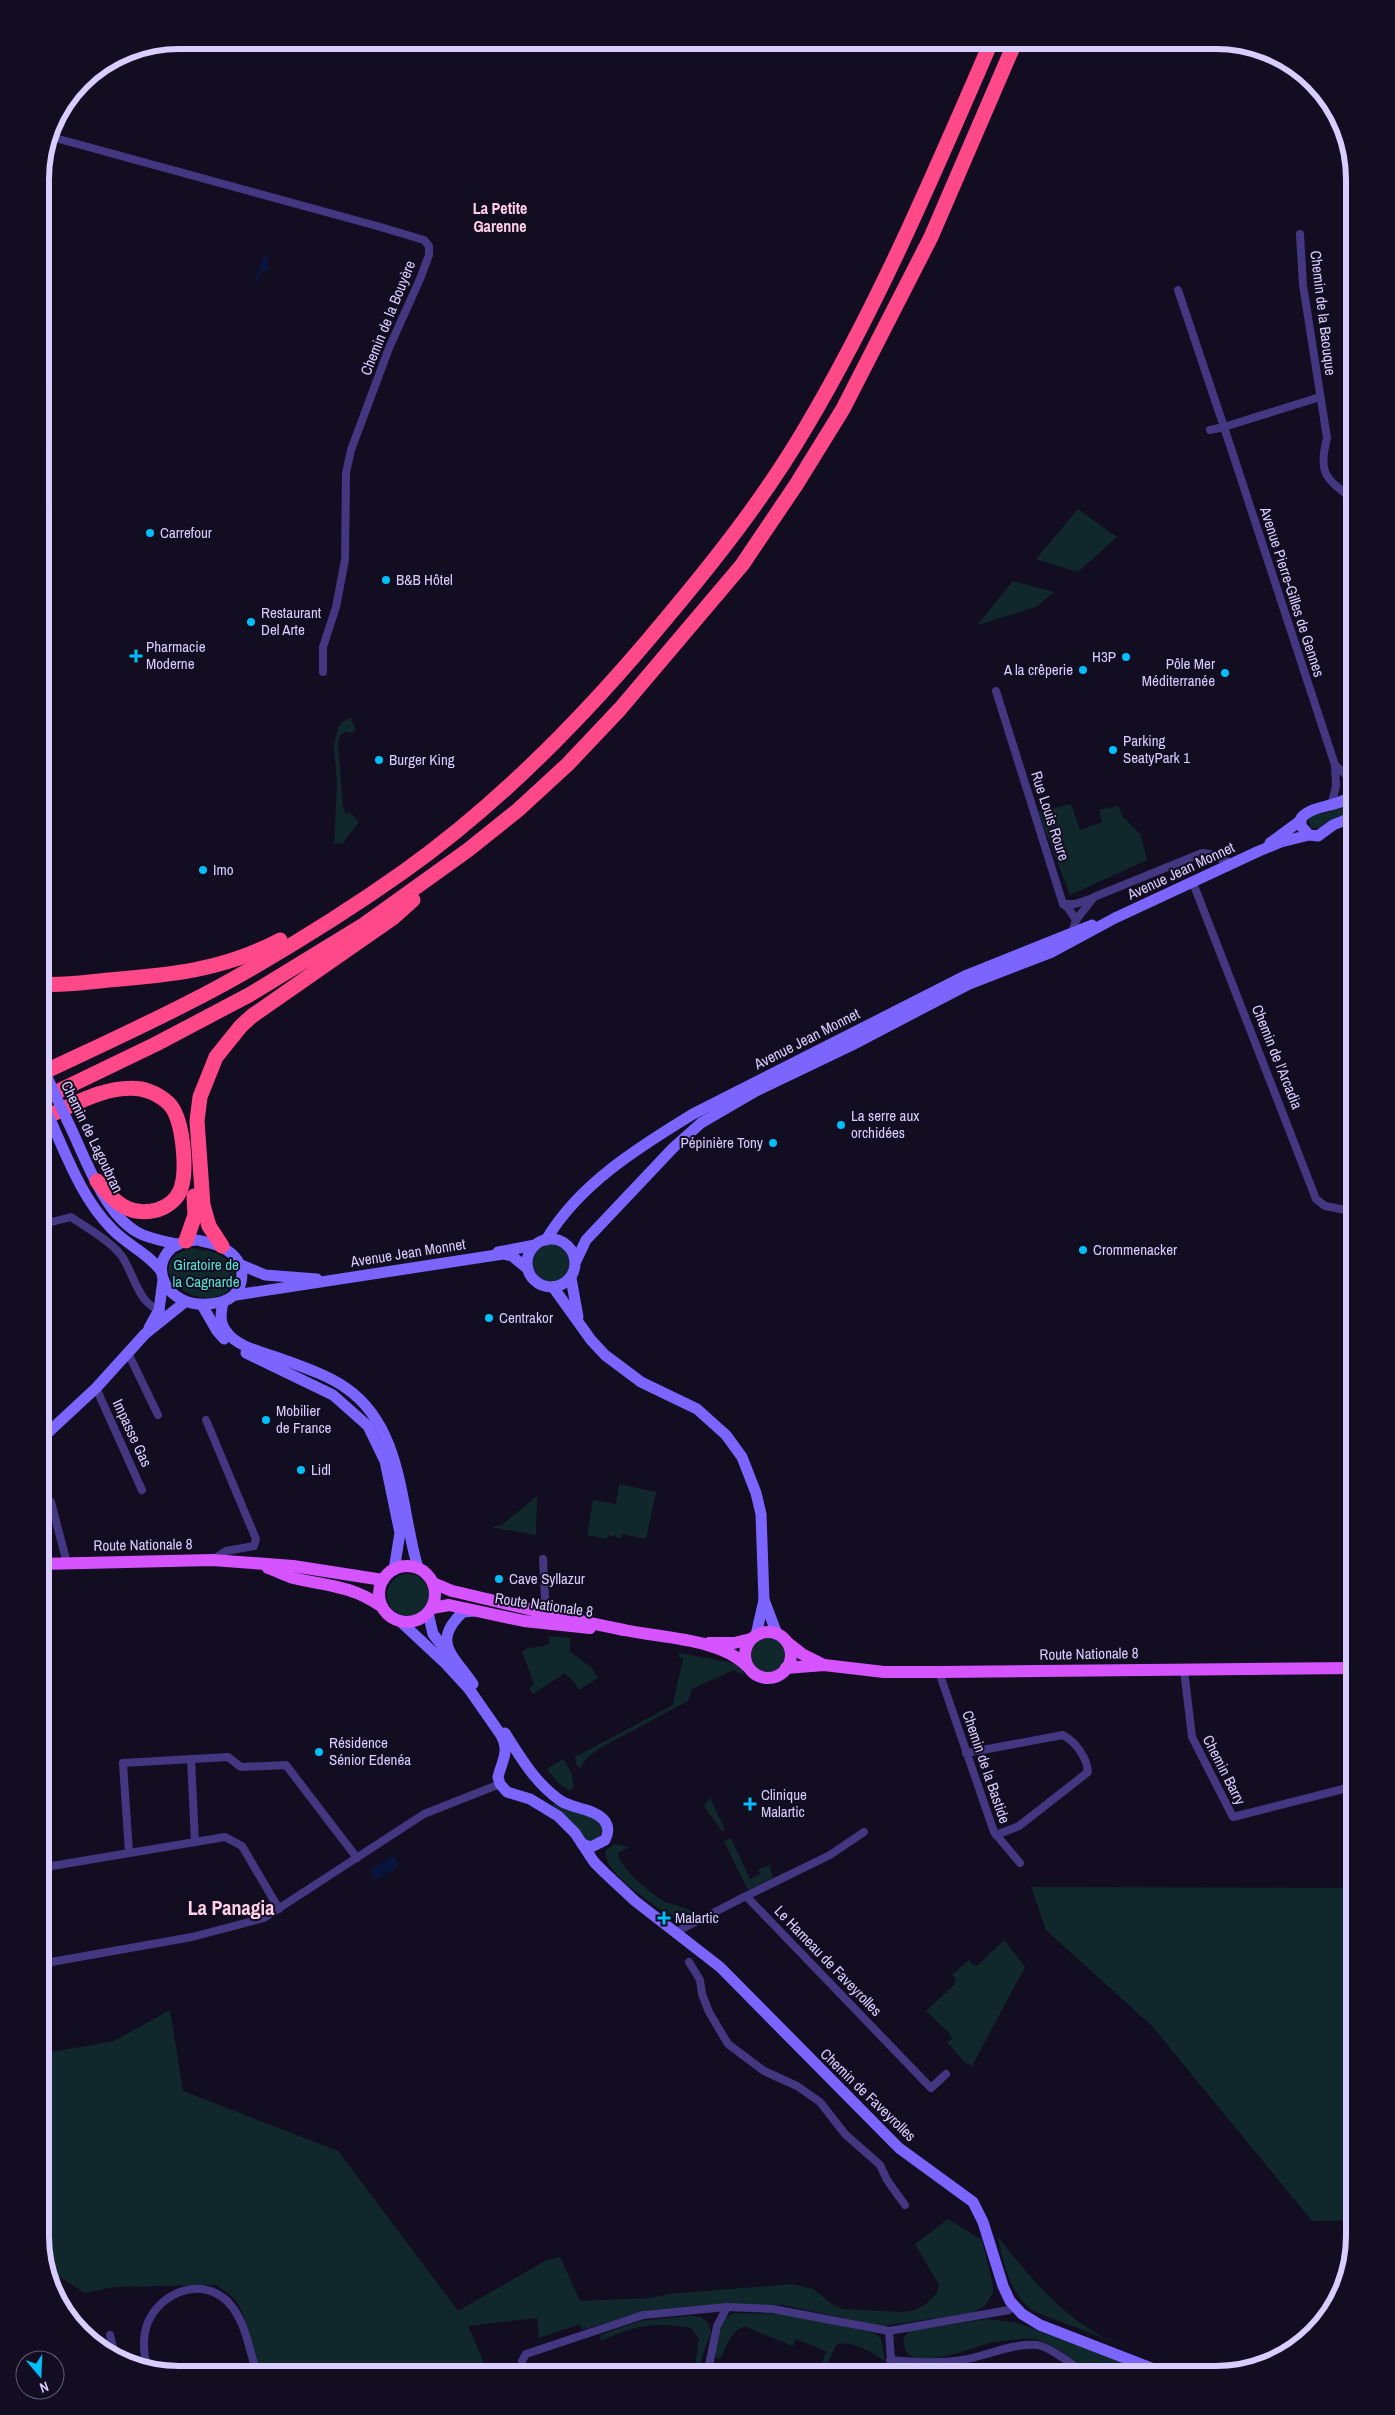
<svg xmlns="http://www.w3.org/2000/svg" width="1395" height="2415" font-family="'Archivo Narrow',sans-serif">
<style>
.green{fill:#10282b}
.water{fill:#08153f}
.lines{fill:none;stroke-linecap:round;stroke-linejoin:round}
.street{stroke:#433781;stroke-width:8}
.secondary{stroke:#7c64ff;stroke-width:11}
.primary{stroke:#d654ff;stroke-width:12}
.highway{stroke:#ff4887;stroke-width:15}
.secondary-bridge{stroke:#7c64ff;stroke-width:11}
.poi-dot{fill:#00bef8;stroke:#130d21;stroke-width:2}
.labels{text-anchor:middle;stroke-width:4;stroke-linejoin:round;paint-order:stroke}
.street-label{font-size:15px;fill:#d9cdff;stroke:#130d21}
.poi-label{font-size:15px;fill:#d9cdff;stroke:#130d21;text-anchor:start}
.park-label{font-size:15px;fill:#57e1d1;stroke:#130d21}
.neighbourhood-label{font-size:16px;font-weight:bold;fill:#ffcfe7;stroke:#130d21}
.district-label{font-size:20px;font-weight:bold;fill:#ffcfe7;stroke:#130d21}
.rim{fill:none;stroke:#d9cdff;stroke-width:6}
</style>
<rect width="100%" height="100%" fill="#130d21"/>
<g class="green">
<polygon points="1078,509 1117,537 1078,572 1036,559"/>
<polygon points="1013,581 1054,592 1036,607 977,625"/>
<polygon points="351,718 356,729 353,733 345,732 340,736 338,742 343,808 346,814 350,812 359,822 343,843 334,844 337,785 334,746 338,727 342,722"/>
<polygon points="1355,801 1355,810 1326,822 1319,828 1311,828 1308,820 1313,814 1322,814"/>
<polygon points="1071,804 1080,830 1102,822 1099,810 1118,806 1123,817 1141,835 1147,860 1070,895 1038,812"/>
<circle cx="552" cy="1263" r="19"/>
<path d="M192,1248c23,4 33,4 43,26 -1,5 -2,12 -5,15 -23,26 -84,-10 -53,-35 4,-3 11,-4 15,-6z"/>
<polygon points="619,1484 656,1492 646,1539 622,1534 621,1538 608,1535 607,1539 587,1535 593,1500 616,1504"/>
<polygon points="537,1496 536,1535 491,1527 502,1525"/>
<circle cx="408" cy="1595" r="21"/>
<path d="M548,1636l23,2 -2,13 23,17 6,10 -19,12 -9,-13h-2l-3,-4 -32,21 -4,-6 5,-4 -12,-33c8,-6 19,-2 28,-8z"/>
<circle cx="768" cy="1655" r="18"/>
<polygon points="679,1653 739,1664 745,1676 734,1670 692,1689 688,1701 598,1749 585,1760 580,1769 576,1764 575,1754 577,1756 673,1705 683,1658 679,1658"/>
<polygon points="563,1759 571,1772 574,1787 570,1791 556,1781 547,1769"/>
<polygon points="710,1797 725,1830 722,1831 704,1806"/>
<polygon points="556,1801 598,1820 603,1827 599,1838 589,1842 584,1839 551,1808"/>
<polygon points="731,1838 750,1879 760,1874 758,1870 769,1865 773,1878 748,1890 724,1841"/>
<path d="M614,1844l15,3 -11,6c0,13 30,38 41,45 9,7 22,7 32,13l-2,5 -11,5c-18,-13 -78,-48 -72,-71z"/>
<polygon points="1031,1887 1355,1888 1355,2220 1312,2221 1152,2026 1046,1930"/>
<polygon points="1004,1940 1025,1967 972,2066 964,2062 947,2042 952,2039 950,2034 926,2011 954,1985 956,1980 952,1975 969,1960 973,1965 978,1965"/>
<path d="M170,2010l13,81 155,60 120,160 89,-51 13,-3 20,44 71,-3 17,-4 124,-10 21,5 19,15 11,5 60,3 12,-2 10,-5 12,-12 2,-8 -24,-41 33,-25 34,21 11,45v8l-8,13 -13,7 -90,13 -99,-21 -57,-1 -79,6 -65,20 -2,-6 -41,14 -2,-20 -69,8 14,32 3,17h-228c-10,-24 -5,-50 -20,-72 -4,-7 -14,-13 -21,-18l-102,2 -29,6 -38,-24 -7,-33v-182l74,-13z"/>
<path d="M998,2237c29,37 61,76 103,99 9,5 19,7 28,12l-96,-37c-24,-20 -29,-44 -35,-74z"/>
<path d="M733,2313l55,1 86,19 7,5 4,24c-10,-9 -35,-23 -49,-17l-14,30h-4l8,-24 -30,-12 -3,7 -47,-19c-14,0 -20,21 -26,32l-6,-2 8,-37z"/>
<path d="M688,2316c13,0 20,2 23,16l-10,28 -1,15h-3l-2,-9 4,-27 -8,-11c-33,-7 -61,-2 -90,13l-1,-6 40,-14z"/>
<path d="M988,2319l30,4 139,52c-13,0 -52,3 -61,-1 -26,-11 -45,-39 -75,-35 -10,1 -21,2 -31,4 -18,4 -91,37 -86,-6l6,-6z"/>
</g>
<g class="water">
<polygon points="264,255 268,258 268,269 261,273 258,280 255,281"/>
<polygon points="393,1856 399,1866 376,1880 370,1870"/>
</g>
<g class="lines">
<g class="street">
<polyline points="48,136 377,226 424,240 429,246 429,255 420,279 389,348 351,450 346,473 345,560 336,607 323,647 323,672"/>
<path d="M1300,234l3,51 24,153c-10,39 1,41 28,63"/>
<polyline points="1178,290 1224,427 1210,430"/>
<polyline points="1320,397 1224,427 1335,765 1336,786 1331,806"/>
<polyline points="996,691 1063,904 1069,909 1076,920 1071,936"/>
<polyline points="1335,765 1355,783"/>
<polyline points="1193,883 1316,1199 1325,1206 1351,1211 1355,1219"/>
<polyline points="1063,904 1075,904 1093,898"/>
<polyline points="1076,920 1094,897 1202,853 1210,854 1233,864"/>
<path d="M40,1225l31,-8c16,11 38,23 50,38 12,16 18,52 40,55"/>
<polyline points="128,1353 158,1415"/>
<polyline points="96,1388 142,1490"/>
<polyline points="206,1420 256,1539 254,1546 226,1551 212,1560"/>
<polyline points="51,1502 67,1563"/>
<polyline points="543,1559 546,1617"/>
<polyline points="1184,1670 1192,1737 1233,1817 1355,1786"/>
<polyline points="939,1672 994,1832 1020,1863"/>
<path d="M966,1753l97,-18c13,7 24,23 25,37l-69,54 -23,9"/>
<polyline points="191,1759 195,1842"/>
<polyline points="129,1853 123,1763 228,1757 241,1767 286,1765 357,1858"/>
<polyline points="40,1868 225,1837 242,1846 279,1909"/>
<polyline points="746,1896 830,1855 864,1832"/>
<polyline points="676,1932 746,1896 931,2088 946,2074"/>
<polyline points="689,1962 700,1980 702,1994 709,2012 728,2044 764,2071 797,2086 820,2102 845,2134 880,2165 887,2180 905,2205"/>
<polyline points="40,1964 192,1937 264,1918 424,1814 500,1784"/>
<polyline points="889,2331 892,2375"/>
<polyline points="110,2335 115,2356"/>
<path d="M890,2360c24,2 48,4 72,0 25,-4 50,-17 75,-15 10,1 32,17 40,23l1,7"/>
<path d="M147,2367c-4,-16 -5,-30 1,-45 14,-31 54,-45 79,-21 20,20 21,49 31,74"/>
<polyline points="524,2375 522,2361 526,2354 643,2315 727,2307 773,2309 889,2331 1009,2310 1014,2306"/>
<polyline points="707,2375 717,2326 727,2307"/>
</g>
<g class="secondary">
<path d="M1355,816l-22,9 -15,11 -9,-1 -8,-9v-8c12,-14 37,-10 54,-24"/>
<polyline points="1270,843 1300,821"/>
<path d="M67,1120c17,34 36,93 70,112 12,7 27,9 40,12"/>
<path d="M53,1126c16,36 31,75 59,103 15,16 36,24 49,42"/>
<circle cx="551" cy="1263" r="24"/>
<path d="M197,1240c13,3 25,5 35,14 17,15 11,43 -11,48 -65,16 -82,-60 -24,-62z"/>
<path d="M546,1240c33,-56 93,-93 147,-126l274,-139 125,-50"/>
<polyline points="498,1252 535,1245"/>
<polyline points="576,1261 586,1240 673,1148 701,1123 756,1091 852,1045 969,984 1052,952 1115,918 1259,851 1281,842 1309,835"/>
<polyline points="239,1264 265,1275 317,1279"/>
<polyline points="571,1278 578,1317"/>
<polyline points="553,1287 591,1340 605,1355 641,1382 697,1409 726,1435 742,1457 756,1493 761,1514 764,1600 756,1635"/>
<polyline points="236,1295 503,1254 512,1256 528,1269"/>
<path d="M223,1302c-2,10 -4,21 3,29 12,18 42,22 61,30 19,7 42,15 59,27 58,40 54,120 72,180"/>
<polyline points="202,1305 217,1331 224,1339"/>
<polyline points="149,1328 159,1310 163,1280"/>
<polyline points="246,1353 333,1395 368,1426 385,1461 400,1533 394,1570"/>
<polyline points="40,1440 96,1388 145,1334 185,1302"/>
<polyline points="764,1600 777,1634"/>
<polyline points="428,1613 433,1634 447,1652"/>
<path d="M401,1622l45,42 23,25 32,46c9,16 1,26 -3,42l2,7 7,8 23,7 28,17 17,17 19,29 11,11 30,28 85,66 179,181 74,54 10,20 20,64 7,15 12,13 18,11 129,50"/>
<path d="M473,1684c-20,-29 -42,-42 -10,-72l12,-1"/>
<path d="M505,1733c16,25 31,51 56,68 13,8 31,7 42,18 6,6 6,14 2,21l-14,7 -9,-3"/>
</g>
<g class="primary">
<polyline points="40,1564 212,1560 293,1566 383,1580"/>
<circle cx="407" cy="1594" r="28"/>
<path d="M268,1568c8,3 17,7 25,10 34,8 57,7 88,28"/>
<path d="M433,1583l19,8c57,13 114,28 172,39 37,8 95,8 123,36"/>
<polyline points="432,1608 449,1605 524,1621 590,1628"/>
<circle cx="768" cy="1655" r="23"/>
<polyline points="709,1643 734,1643 751,1639"/>
<polyline points="788,1643 802,1654 824,1665"/>
<polyline points="786,1668 824,1665 884,1672 939,1672 1355,1668"/>
</g>
<g class="highway">
<path d="M40,984c23,2 46,-2 69,-4 62,-5 115,-10 171,-40"/>
<path d="M40,1074c61,-29 124,-57 184,-90 61,-34 121,-71 179,-112 99,-70 184,-158 261,-251 52,-62 101,-124 142,-194 73,-123 129,-256 186,-387"/>
<polyline points="40,1100 156,1044 249,995 362,926 468,850 518,810 568,764 620,709 742,565 796,485 843,409 931,237 1016,40"/>
<path d="M40,1120c31,-14 66,-36 101,-31 11,2 26,10 32,20 10,17 15,63 7,82 -4,9 -13,16 -23,19 -28,7 -43,-8 -60,-29"/>
<polyline points="186,1241 195,1215 194,1196"/>
<polyline points="222,1246 209,1226 203,1205 197,1121 200,1097 216,1057 241,1026 252,1016 394,917 413,900"/>
</g>
<g class="secondary-bridge">
<polyline points="40,1062 67,1120"/>
<polyline points="40,1099 53,1126"/>
</g>
</g>
<g class="poi-dot">
<circle cx="150" cy="533" r="5"/>
<circle cx="386" cy="580" r="5"/>
<circle cx="251" cy="622" r="5"/>
<path d="M133.5 648.5h5v5h5v5h-5v5h-5v-5h-5v-5h5z"/>
<circle cx="1126" cy="657" r="5"/>
<circle cx="1083" cy="670" r="5"/>
<circle cx="1225" cy="673" r="5"/>
<circle cx="1113" cy="750" r="5"/>
<circle cx="379" cy="760" r="5"/>
<circle cx="203" cy="870" r="5"/>
<circle cx="841" cy="1125" r="5"/>
<circle cx="773" cy="1143" r="5"/>
<circle cx="1083" cy="1250" r="5"/>
<circle cx="489" cy="1318" r="5"/>
<circle cx="266" cy="1420" r="5"/>
<circle cx="301" cy="1470" r="5"/>
<circle cx="499" cy="1579" r="5"/>
<circle cx="319" cy="1752" r="5"/>
<path d="M747.5 1796.5h5v5h5v5h-5v5h-5v-5h-5v-5h5z"/>
<path d="M661.5 1910.5h5v5h5v5h-5v5h-5v-5h-5v-5h5z"/>
</g>
<g class="labels">
<g class="street-label">
<text transform="translate(1323 313) rotate(83)" y="5">Chemin de la Baouque</text>
<text transform="translate(388 318) rotate(-68)" y="5">Chemin de la Bouyère</text>
<text transform="translate(1292 592) rotate(72)" y="5">Avenue Pierre-Gilles de Gennes</text>
<text transform="translate(1050 816) rotate(72)" y="5">Rue Louis Roure</text>
<text transform="translate(1181 871) rotate(-25)" y="5">Avenue Jean Monnet</text>
<text transform="translate(807 1039) rotate(-27)" y="5">Avenue Jean Monnet</text>
<text transform="translate(1277 1057) rotate(68)" y="5">Chemin de l'Arcadia</text>
<text transform="translate(92 1137) rotate(64)" y="5">Chemin de Lagoubran</text>
<text transform="translate(408 1253) rotate(-9)" y="5">Avenue Jean Monnet</text>
<text transform="translate(132 1433) rotate(65)" y="5">Impasse Gas</text>
<text transform="translate(143 1545) rotate(-1)" y="5">Route Nationale 8</text>
<text transform="translate(544 1605) rotate(8)" y="5">Route Nationale 8</text>
<text transform="translate(1089 1654) rotate(-1)" y="5">Route Nationale 8</text>
<text transform="translate(986 1767) rotate(71)" y="5">Chemin de la Bastide</text>
<text transform="translate(1224 1770) rotate(63)" y="5">Chemin Barry</text>
<text transform="translate(828 1961) rotate(46)" y="5">Le Hameau de Faveyrolles</text>
<text transform="translate(868 2095) rotate(44)" y="5">Chemin de Faveyrolles</text>
</g>
<g class="poi-label">
<text x="160" y="538">Carrefour</text>
<text x="396" y="585">B&amp;B Hôtel</text>
<text x="261" y="618">Restaurant<tspan x="261" dy="17">Del Arte</tspan></text>
<text x="146" y="652">Pharmacie<tspan x="146" dy="17">Moderne</tspan></text>
<text x="1116" y="662" text-anchor="end">H3P</text>
<text x="1215" y="669" text-anchor="end">Pôle Mer<tspan x="1215" dy="17">Méditerranée</tspan></text>
<text x="1073" y="675" text-anchor="end">A la crêperie</text>
<text x="1123" y="746">Parking<tspan x="1123" dy="17">SeatyPark 1</tspan></text>
<text x="389" y="765">Burger King</text>
<text x="213" y="875">Imo</text>
<text x="851" y="1121">La serre aux<tspan x="851" dy="17">orchidées</tspan></text>
<text x="763" y="1148" text-anchor="end">Pépinière Tony</text>
<text x="1093" y="1255">Crommenacker</text>
<text x="499" y="1323">Centrakor</text>
<text x="276" y="1416">Mobilier<tspan x="276" dy="17">de France</tspan></text>
<text x="311" y="1475">Lidl</text>
<text x="509" y="1584">Cave Syllazur</text>
<text x="329" y="1748">Résidence<tspan x="329" dy="17">Sénior Edenéa</tspan></text>
<text x="761" y="1800">Clinique<tspan x="761" dy="17">Malartic</tspan></text>
<text x="675" y="1923">Malartic</text>
</g>
<g class="park-label">
<text x="206" y="1270">Giratoire de<tspan x="206" dy="17">la Cagnarde</tspan></text>
</g>
<g class="neighbourhood-label">
<text x="500" y="214">La Petite<tspan x="500" dy="18">Garenne</tspan></text>
</g>
<g class="district-label">
<text x="231" y="1915">La Panagia</text>
</g>
</g>
<path d="M0 0H1395V2415H0ZM179 49H1216A130 130 0 0 1 1346 179V2236A130 130 0 0 1 1216 2366H179A130 130 0 0 1 49 2236V179A130 130 0 0 1 179 49Z" fill="#130d21" fill-rule="evenodd"/>
<path class="rim" d="M179 49H1216A130 130 0 0 1 1346 179V2236A130 130 0 0 1 1216 2366H179A130 130 0 0 1 49 2236V179A130 130 0 0 1 179 49Z"/>
<g transform="translate(40 2375) rotate(161)"><circle r="24" fill="#130d21" stroke="#625a7a"/>
<path d="M0-4L9 19L0 12L-9 19Z" fill="#00bef8"/>
<text y="-8" font-size="14" font-weight="bold" text-anchor="middle" fill="#d9cdff">N</text>
</g>
</svg>
